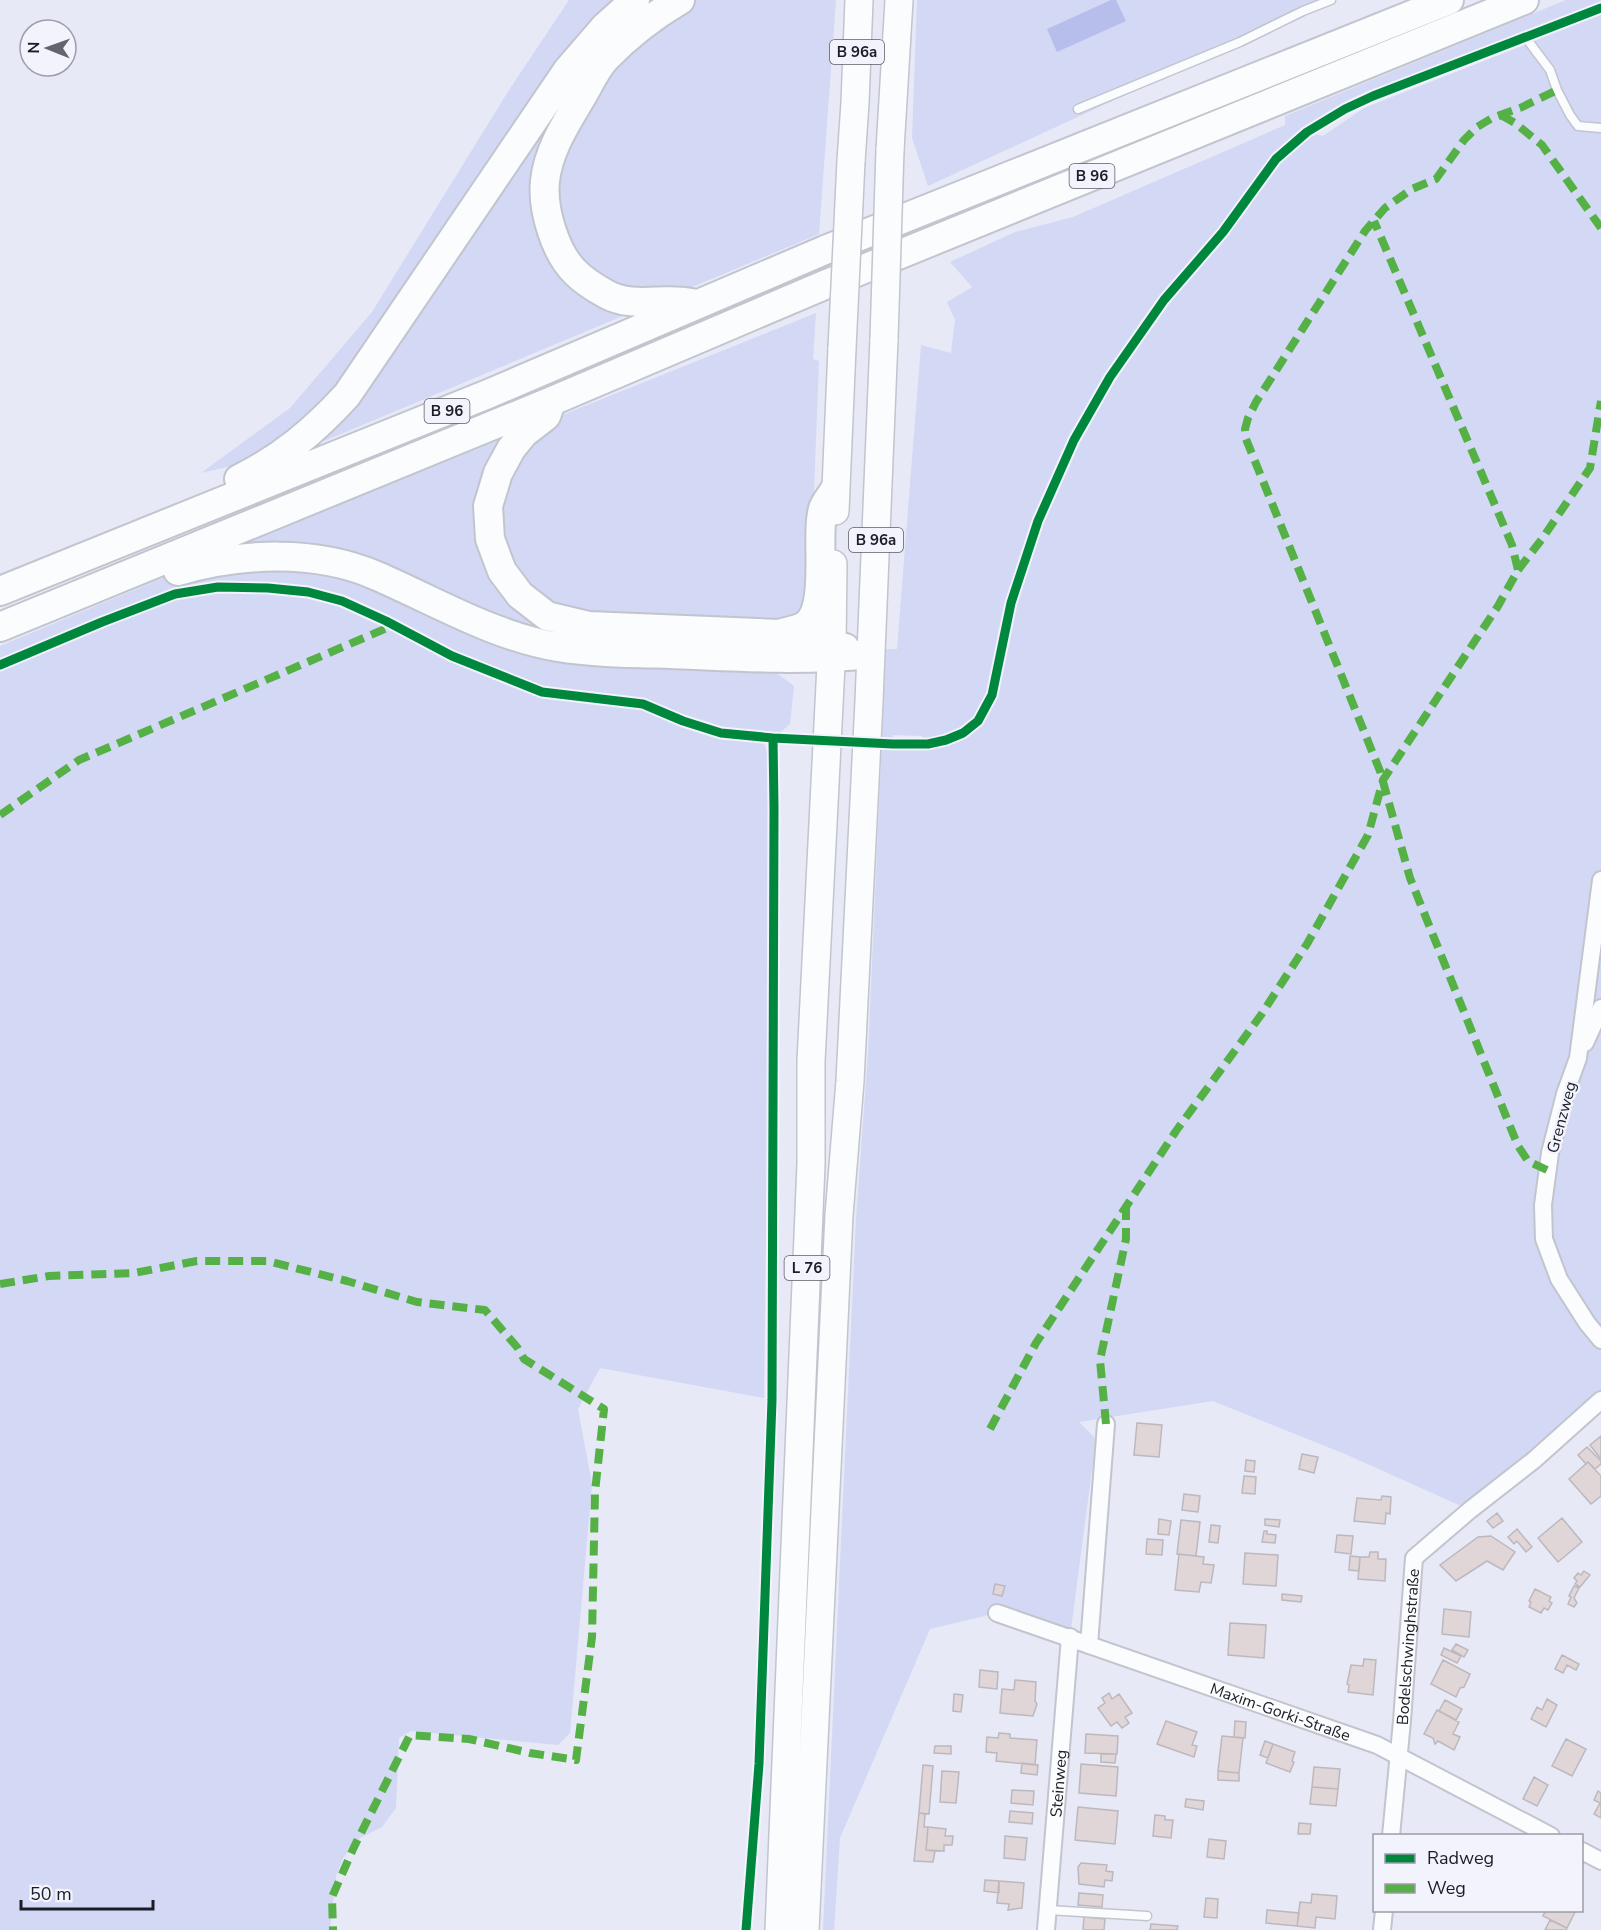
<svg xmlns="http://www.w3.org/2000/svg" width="1601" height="1930" viewBox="0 0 1601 1930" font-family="'Nunito Sans',sans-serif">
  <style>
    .green { fill: #d3d8f5; fill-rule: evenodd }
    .water { fill: #b7beeb }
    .building { fill: #e0d5d7; stroke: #bcb8bd; stroke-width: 1.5 }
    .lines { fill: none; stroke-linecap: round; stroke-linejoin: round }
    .service-casing { stroke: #c2c4ce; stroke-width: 11 }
    .minor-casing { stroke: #c2c4ce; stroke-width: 20 }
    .primary-casing { stroke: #c2c4ce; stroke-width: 30 }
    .trunk-casing { stroke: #c2c4ce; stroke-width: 32 }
    .service { stroke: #fbfcfe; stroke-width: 8 }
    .minor { stroke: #fbfcfe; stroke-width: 16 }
    .primary { stroke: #fbfcfe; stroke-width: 27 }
    .trunk { stroke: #fbfcfe; stroke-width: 28 }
    .primary-bridge-casing { stroke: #c2c4ce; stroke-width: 30; stroke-linecap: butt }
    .primary-bridge { stroke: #fbfcfe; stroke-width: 27 }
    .quiet { stroke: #55b145; stroke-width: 8; stroke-dasharray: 15 8; stroke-linecap: butt }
    .cycleway-casing { stroke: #f2f3fd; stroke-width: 13 }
    .cycleway { stroke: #00873e; stroke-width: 9 }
    .labels { text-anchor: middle; stroke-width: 5; stroke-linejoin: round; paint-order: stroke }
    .shield { fill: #f2f3fd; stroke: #5c5c65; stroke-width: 1.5 }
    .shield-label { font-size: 15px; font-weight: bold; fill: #1b1c24 }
    .street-label { font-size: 16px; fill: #1b1c24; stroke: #f2f3fd }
  </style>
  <rect width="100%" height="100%" fill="#e7e9f7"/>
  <path class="green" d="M569,0H836L819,234L305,449L201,473L290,408L372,312L509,90Z
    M917,0H1331L928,186L912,138Z
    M1566,0H1601V4L1355,100L1303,130L1323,136L1364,108L1527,44L1556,87L1526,38L1601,12V1400L1470,1510L1345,1454L1213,1401L1079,1422L1096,1439L1070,1637L997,1613L930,1629L840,1838L834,1930H823L856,1219L868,1054L886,649H897L921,345L951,353L955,320L947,302L972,287L950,262L1015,232L1073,217L1285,125V116ZM893,735L922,736L923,749L893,750Z
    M816,313L813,359L819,361L810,595L774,671L794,686L790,724L773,738L758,736C775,754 770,785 771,809L764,1398L600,1368L578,1409L592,1484L570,1733L558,1745L411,1731L399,1738L396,1808L382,1827L360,1838L343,1858L336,1876L330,1930H0V646L306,518Z"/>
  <path class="water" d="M1111,0H1116L1126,21L1057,52L1047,29Z"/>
  <path class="building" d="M1137,1423L1162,1425L1159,1457L1134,1455Z
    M1601,1436V1459L1590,1445Z
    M1587,1447L1601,1461V1464L1595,1469L1588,1462L1586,1464L1578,1455Z
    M1302,1454L1318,1457L1314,1473L1299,1469Z
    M1246,1460L1255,1461L1254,1472L1245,1471Z
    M1588,1462L1601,1476V1496L1591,1504L1569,1479Z
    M1244,1476L1256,1477L1255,1494L1242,1493Z
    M1184,1494L1200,1496L1198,1512L1182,1510Z
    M1382,1496L1391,1497L1390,1514L1386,1513L1385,1524L1354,1521L1357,1498L1381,1500Z
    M1497,1513L1503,1521L1493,1528L1487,1521Z
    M1562,1518L1582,1542L1558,1562L1538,1538Z
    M1159,1519L1171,1521L1169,1535L1158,1534Z
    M1265,1519L1280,1520L1279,1527L1265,1525Z
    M1181,1520L1200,1522L1196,1556L1177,1554Z
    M1211,1525L1220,1526L1218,1543L1209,1542Z
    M1517,1529L1532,1547L1526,1552L1517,1541L1514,1544L1508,1537Z
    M1264,1531H1267V1534L1276,1535L1275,1543L1262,1542Z
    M1337,1535L1353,1536L1351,1554L1335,1552Z
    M1491,1536L1515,1552L1503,1570L1487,1561L1456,1581L1440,1565L1478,1537Z
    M1147,1539L1163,1540L1162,1555L1146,1554Z
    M1370,1552H1378V1559H1386L1385,1581L1358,1579L1360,1557H1369Z
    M1245,1553L1278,1555L1276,1586L1243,1584Z
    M1179,1554L1204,1557L1203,1564L1214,1565L1211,1583L1201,1582L1199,1592L1175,1590Z
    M1350,1556L1360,1557L1359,1571L1349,1570Z
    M1584,1571L1590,1575L1580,1587L1575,1584L1577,1581L1574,1578L1578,1573L1581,1575Z
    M995,1584L1005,1586L1002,1596L993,1594Z
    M1574,1586L1579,1588L1574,1598L1577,1603L1574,1607L1568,1604L1571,1597L1569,1596Z
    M1535,1589L1551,1597L1549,1601L1552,1603L1548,1610L1544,1608L1541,1613L1529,1607L1531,1602L1529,1601Z
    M1282,1594L1302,1596L1301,1602L1282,1600Z
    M1444,1609L1471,1612L1469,1637L1442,1634Z
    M1230,1623L1266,1625L1264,1658L1228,1655Z
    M1456,1644L1468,1650L1464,1657L1452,1650Z
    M1444,1648L1461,1656L1457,1663L1441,1655Z
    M1562,1655L1579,1664L1576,1670L1567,1665L1563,1673L1555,1669Z
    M1364,1659L1376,1660L1373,1695L1348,1692L1349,1685L1347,1684L1351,1665L1363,1666Z
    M1443,1660L1470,1674L1464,1687L1460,1688L1456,1697L1431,1684Z
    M980,1670L998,1672L997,1689L979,1687Z
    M1015,1680L1036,1682L1035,1701L1037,1704L1033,1716L1000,1713L1002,1689L1014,1690Z
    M1109,1693L1112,1699L1119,1694L1132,1713L1125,1717L1129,1723L1122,1728L1117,1722L1111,1726L1098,1708L1105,1703L1102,1698Z
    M954,1694L963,1695L961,1712L953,1711Z
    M1547,1699L1557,1705L1546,1727L1531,1719L1537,1707L1542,1710Z
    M1445,1700L1462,1709L1456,1720L1439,1711Z
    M1437,1710L1459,1722L1453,1734L1460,1737L1454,1750L1438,1741L1435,1744L1433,1738L1424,1734Z
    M1166,1721L1197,1732L1192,1745L1197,1746L1194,1757L1157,1744Z
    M1235,1721L1246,1722L1245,1738L1234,1737Z
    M999,1733L1010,1734V1738L1037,1740L1035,1765L996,1761L997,1753L986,1752L987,1737L998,1738Z
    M1086,1734L1118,1736L1117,1754L1085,1753Z
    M1222,1736L1243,1738L1239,1773L1218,1771Z
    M1566,1739L1586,1749L1572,1776L1552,1766Z
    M1265,1741L1273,1744L1268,1758L1260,1755Z
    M1273,1744L1295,1752L1292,1761L1294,1762L1290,1772L1266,1763Z
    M935,1746H951V1754L934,1753Z
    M1101,1754H1116L1115,1763L1101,1762Z
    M1022,1763L1038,1765L1037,1775L1021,1773Z
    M1081,1764L1118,1767L1116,1796L1079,1793Z
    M923,1765L933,1766L929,1814L919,1813Z
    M1314,1767L1340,1769L1338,1789L1312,1787Z
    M942,1771L959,1772L956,1803L940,1802Z
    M1218,1771L1239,1773V1781L1218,1780Z
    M1534,1777L1548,1785L1537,1806L1523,1799Z
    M1312,1787L1338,1789L1336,1806L1310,1804Z
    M1012,1790L1034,1791L1033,1805L1011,1803Z
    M1598,1791L1601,1793V1818L1594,1814L1600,1803L1594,1800Z
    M1186,1799L1204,1801L1203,1810L1185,1807Z
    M1078,1807L1118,1811L1115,1844L1075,1840Z
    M1010,1811L1033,1813L1032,1824L1009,1822Z
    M919,1813L925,1814L924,1827H928L926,1850L935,1851L933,1862L914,1861Z
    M1155,1815L1165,1816V1820H1173L1171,1838L1153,1836Z
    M1299,1823L1311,1824L1310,1834H1298Z
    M928,1827L946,1829L945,1836H953L952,1845H944V1851L926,1850Z
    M1005,1836L1027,1838L1025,1860L1004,1858Z
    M1209,1839L1226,1841L1224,1859L1207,1857Z
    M1081,1863L1107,1865L1106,1871L1113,1872L1112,1881L1105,1880L1104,1887L1079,1884L1078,1867Z
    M985,1880L999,1881V1893L984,1891Z
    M999,1881L1024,1883L1022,1908L1008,1910L1009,1904L997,1903Z
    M1079,1893L1103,1895L1102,1907L1078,1905Z
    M1312,1894L1337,1896L1335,1919L1316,1917L1315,1928L1297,1926L1300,1902L1311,1903Z
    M1206,1898L1218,1899L1217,1918L1204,1917Z
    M1267,1910L1299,1913L1297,1926L1266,1923Z
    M1546,1910H1576L1567,1928L1543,1916Z
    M1084,1917L1105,1919L1104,1930H1083Z
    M1550,1920L1567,1928L1566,1930H1545Z
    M1151,1924L1178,1926L1177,1930H1150Z"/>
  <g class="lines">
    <g class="service-casing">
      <path id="service" d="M1526,38L1550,70L1557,90L1570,115L1578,126L1601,128
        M1078,109L1240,42L1303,11L1331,0
        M1048,1910L1147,1916"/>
    </g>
    <g class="minor-casing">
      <g id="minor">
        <path d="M1601,880L1578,1058L1565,1094L1550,1153L1543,1205L1544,1239L1559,1279L1587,1323L1601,1340"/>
        <path d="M1585,1043L1601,1008"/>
        <path id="s1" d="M997,1613L1377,1745L1551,1836"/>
        <path d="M1089,1645L1106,1424"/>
        <path id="s2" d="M1391,1836L1402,1721L1414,1558L1470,1510L1534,1460L1601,1400"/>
        <path d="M1582,1851L1601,1861"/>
        <path id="s3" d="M1046,1930L1070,1637"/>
        <path d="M1382,1930L1384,1910"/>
      </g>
    </g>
    <g class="primary-casing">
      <path id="primary" d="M890,150L899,0
        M851,161L855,103L859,0
        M835,511L842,348
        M779,1930L811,1164V1061L832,645L833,564
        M805,1930L839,1215L850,1081L869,701L884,339"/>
    </g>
    <g class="trunk-casing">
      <path id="trunk" d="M680,0C653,16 627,36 605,59C595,70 589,85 581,98C566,123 548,151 545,181C542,209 555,253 576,273C584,281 597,289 606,294C633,309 663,297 691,303
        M549,408L546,416L524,433L511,449L498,473L488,506L490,539L502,571L520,595L547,616L589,626L779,634L845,648
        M239,479C282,458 315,430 347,395L567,71L605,27L635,0
        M178,571C240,553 316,549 377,576C437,602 493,636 558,647C595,653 634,653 671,654C738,657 803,661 870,654
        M0,591L488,394L825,250L1449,0
        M0,627L552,401L822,286L1524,0
        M779,634C788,631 799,630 806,625C830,607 815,536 823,509C825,502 832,495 835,489"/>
    </g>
    <use href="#service" class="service"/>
    <use href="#minor" class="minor"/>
    <use href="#primary" class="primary"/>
    <use href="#trunk" class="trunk"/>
    <g class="primary-bridge-casing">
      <path id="primary-bridge" d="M884,339L890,150
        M842,348L851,161"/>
    </g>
    <use href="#primary-bridge" class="primary-bridge"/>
    <path class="quiet" d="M1501,115L1515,123L1542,145L1601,228
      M1518,570L1542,539L1590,468L1601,401
      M0,815L79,760L394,625
      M1547,1170L1528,1161L1518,1146L1410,878L1380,771L1246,439L1245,429L1248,418L1256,402L1365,231L1385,208L1412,189L1436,179L1464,140L1477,127L1492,118L1520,108L1557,90
      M0,1284L49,1276L134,1273L197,1261H267L347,1281L417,1302L485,1310L517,1347L524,1359L604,1409L595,1492L592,1637L576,1760L530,1753L469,1739L410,1735L354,1847L332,1897L333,1930
      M1106,1424L1100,1360L1126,1239V1206
      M990,1429L1036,1343L1176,1131L1261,1015L1307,944L1368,835L1383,780L1498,606L1518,570L1512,545L1374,221"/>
    <g class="cycleway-casing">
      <path id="cycleway" d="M0,665L102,622L175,594L218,587L268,588L308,592L342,601L386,621L452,656L542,692L643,704L683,721L721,733L773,738L893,744H928L946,740L963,733L978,721L992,695L1011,603L1038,521L1074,440L1110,377L1164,300L1223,232L1276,159L1307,132L1345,109L1373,96L1601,8
        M746,1930L759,1764L772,1400L774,808L773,738"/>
    </g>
    <use href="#cycleway" class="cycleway"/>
  </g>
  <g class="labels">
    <g class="shield">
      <rect x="830" y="40" width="54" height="24" rx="4.5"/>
      <rect x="1069.5" y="164" width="45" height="24" rx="4.5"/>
      <rect x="424.5" y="399" width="45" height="24" rx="4.5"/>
      <rect x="849" y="528" width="54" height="24" rx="4.5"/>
      <rect x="784.5" y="1256" width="45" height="24" rx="4.5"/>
    </g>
    <g class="shield-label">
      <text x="857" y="57">B 96a</text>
      <text x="1092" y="181">B 96</text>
      <text x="447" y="416">B 96</text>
      <text x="876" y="545">B 96a</text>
      <text x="807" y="1273">L 76</text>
    </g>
    <g class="street-label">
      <text transform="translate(1561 1117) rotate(-75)" y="6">Grenzweg</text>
      <text dy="6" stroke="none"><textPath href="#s2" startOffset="190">Bodelschwinghstraße</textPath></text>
      <text dy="6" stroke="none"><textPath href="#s1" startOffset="300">Maxim-Gorki-Straße</textPath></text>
      <text dy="6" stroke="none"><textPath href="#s3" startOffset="147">Steinweg</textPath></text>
    </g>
  </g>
  <rect x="1373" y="1834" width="210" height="78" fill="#f2f3fd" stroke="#9c9da6" stroke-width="1.5"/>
  <rect x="1385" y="1854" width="30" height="9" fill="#00873e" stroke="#9c9da6" stroke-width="1.5"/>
  <text x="1427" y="1864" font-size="18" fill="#1b1c24">Radweg</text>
  <rect x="1385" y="1884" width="30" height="9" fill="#55b145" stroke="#9c9da6" stroke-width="1.5"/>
  <text x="1427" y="1894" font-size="18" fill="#1b1c24">Weg</text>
  <g transform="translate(48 48) rotate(271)"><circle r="28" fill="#f2f3fd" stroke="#9c9da6" stroke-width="1.5"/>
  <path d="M0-4.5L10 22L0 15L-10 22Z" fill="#62646e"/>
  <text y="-9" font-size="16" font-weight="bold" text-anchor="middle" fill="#1b1c24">N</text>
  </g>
  <path d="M21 1900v9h132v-9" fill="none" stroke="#1b1c24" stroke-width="3"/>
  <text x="30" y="1900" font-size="18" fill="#1b1c24" stroke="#f2f3fd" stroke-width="4.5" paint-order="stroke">50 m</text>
</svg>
